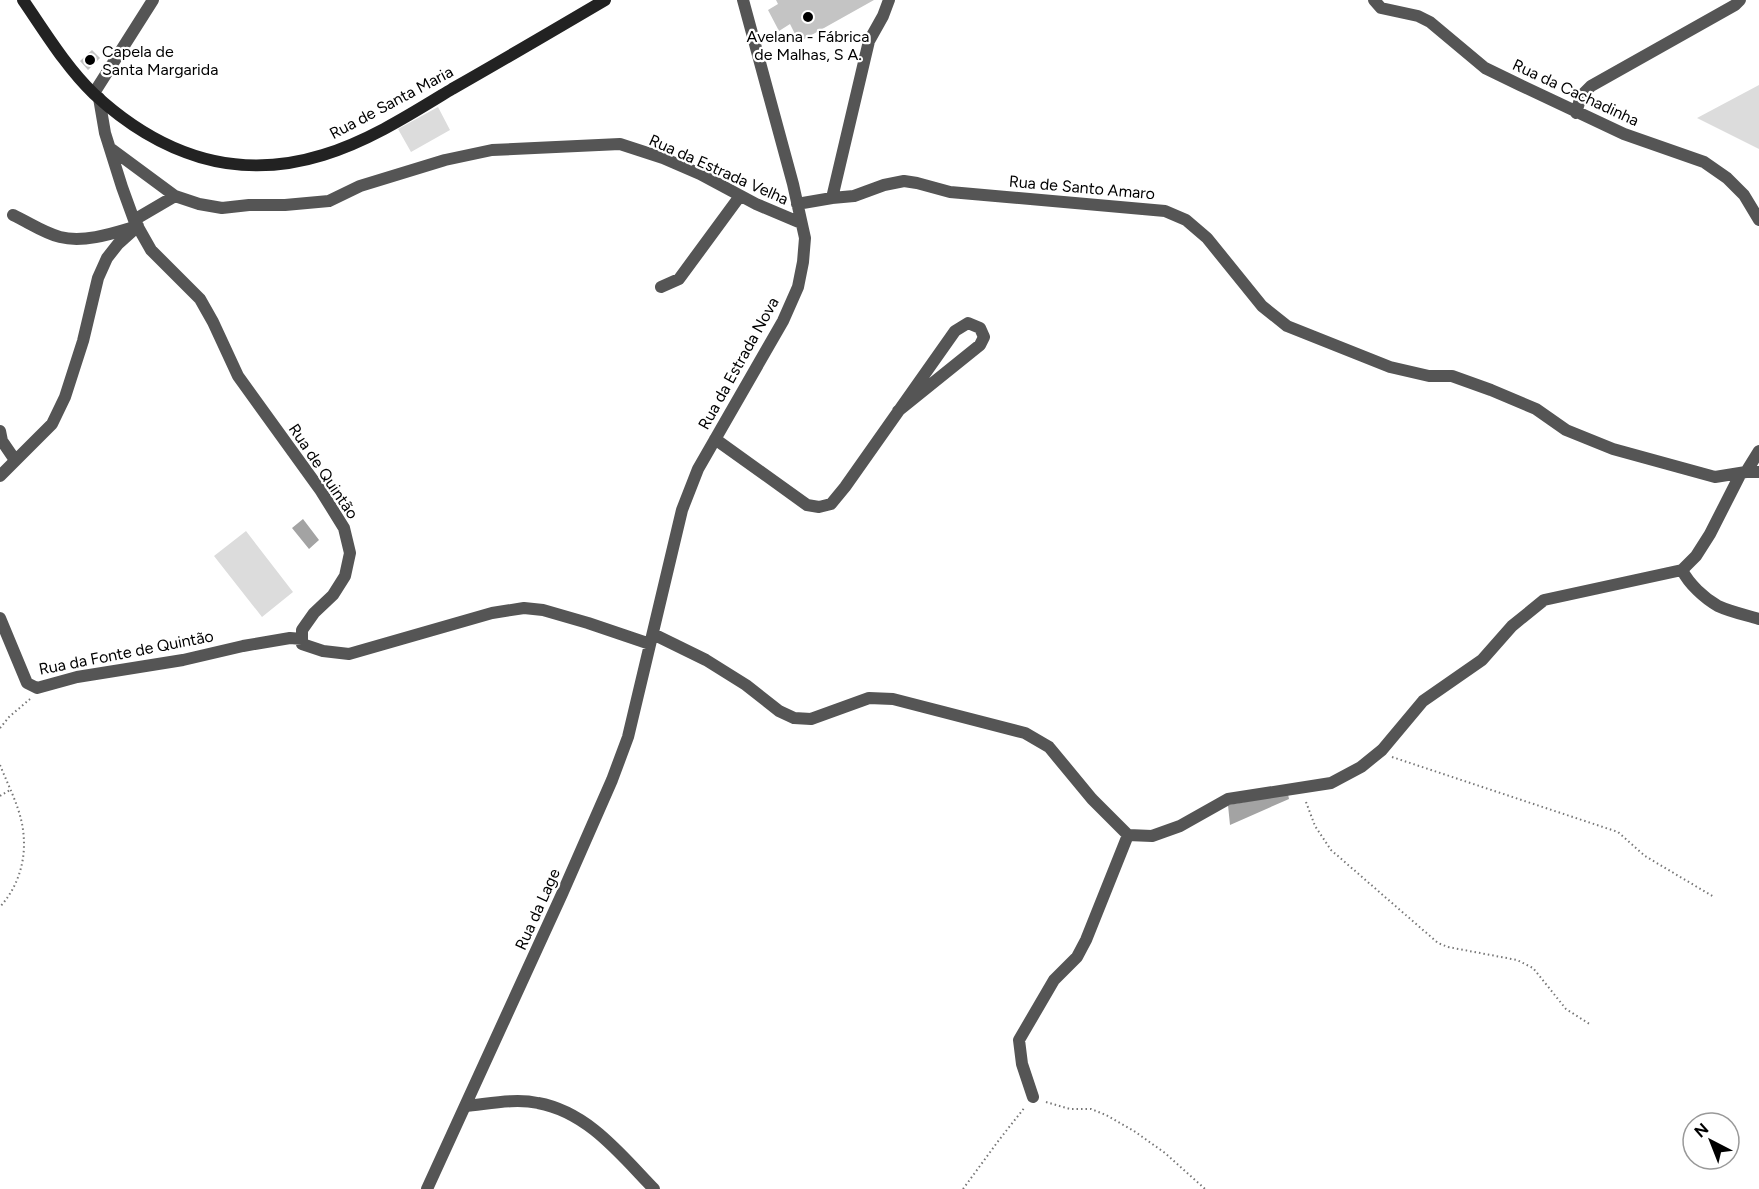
<svg xmlns="http://www.w3.org/2000/svg" width="1759" height="1189" viewBox="0 0 1759 1189" font-family="Figtree,sans-serif">
  <style>
    .green { fill: #dcdcdc }
    .water { fill: #a3a3a3 }
    .building { fill: #c4c4c4 }
    .lines { fill: none; stroke-linecap: round; stroke-linejoin: round }
    .path { stroke: #777; stroke-width: 2; stroke-dasharray: 1.5 3; stroke-linecap: butt }
    .minor { stroke: #555; stroke-width: 12 }
    .secondary { stroke: #222; stroke-width: 12 }
    .poi-dot { fill: #000; stroke: #fff; stroke-width: 2 }
    .labels { text-anchor: middle; stroke-width: 4.5; stroke-linejoin: round; paint-order: stroke }
    .poi-label { font-size: 16px; fill: #000; stroke: #fff }
    .street-label { font-size: 16px; fill: #000; stroke: #fff }
  </style>
  <rect width="100%" height="100%" fill="#fff"/>
  <path class="green" d="M1759,85V149L1697,118Z
    M438,107L450,130L411,152L398,129Z
    M246,531L293,592L262,617L214,556Z"/>
  <path class="water" d="M303,519L319,540L309,549L292,528Z
    M1288,794L1289,799L1230,825L1228,805Z"/>
  <path class="building" d="M776,0H874L799,42L790,24L779,31L768,10L778,4Z
    M92,50L100,58L88,70L80,61Z"/>
  <g class="lines">
    <path class="path" d="M0,728L9,717L30,699
      M1392,757L1618,832L1645,856L1714,897
      M0,765C6,780 13,794 18,809C30,844 24,880 0,907
      M0,796L10,790
      M1306,802L1315,826L1331,850L1438,943L1448,947L1517,960L1533,968L1566,1009L1591,1025
      M1046,1102L1070,1109H1091L1106,1115L1134,1131L1165,1153L1205,1189
      M963,1189L999,1140L1025,1107"/>
    <path class="minor" d="M1374,0L1381,8L1418,16L1430,22L1485,68L1520,85L1624,134L1704,162L1727,178L1744,195L1759,220
      M94,93L153,0
      M99,98L105,133L122,187L134,220L151,250L200,299L213,322L238,376L321,491L344,528L350,553L345,576L333,595L314,613L302,630V644L323,651L349,654L492,613L524,608L543,610L588,623L650,644
      M1576,113L1581,96L1591,86L1735,5L1740,0
      M110,148L175,196L199,204L222,208L249,205H285L329,201L360,186L445,160L492,150L620,144L663,158L700,174L756,204L801,223
      M832,198L869,41L883,16L889,0
      M797,204L832,198L854,196L884,185L904,181L917,183L950,192L1165,211L1186,220L1207,238L1262,306L1287,326L1390,367L1429,376H1452L1491,390L1536,409L1566,430L1613,449L1715,477L1746,472H1759
      M13,215C28,222 44,233 60,237C83,243 111,234 134,227
      M134,220L175,196
      M661,287L679,279L740,196
      M0,431L2,441L15,460
      M715,439L807,505L819,507L831,504L845,487L955,331L968,323L980,328L984,337L980,345L898,411
      M1746,472L1759,451
      M0,476L52,424L65,397L83,341L98,278L107,258L118,244L138,226
      M1682,570C1689,584 1704,598 1718,606C1731,612 1746,615 1759,619
      M0,618L27,683L37,688L77,677L183,660L243,646L290,638L302,639
      M653,634L706,660L746,685L779,711L794,718L811,719L869,698L893,699L1025,733L1049,747L1092,799L1128,835L1152,836L1180,826L1228,799L1331,783L1361,767L1382,750L1423,701L1482,660L1512,626L1544,600L1682,570L1696,556L1710,534L1741,473
      M1033,1097L1022,1064L1019,1040L1054,980L1077,957L1086,940L1128,835
      M465,1106C488,1104 515,1098 538,1103C588,1112 621,1155 654,1189
      M427,1189L562,894L612,780L628,737L682,510L698,469L783,321L798,287L803,262L805,238L793,184L743,0"/>
    <path class="secondary" d="M23,0C45,32 66,67 94,94C159,154 236,182 323,155C369,141 411,114 452,89C503,60 554,30 605,0"/>
  </g>
  <g class="poi-dot">
    <circle cx="808" cy="17" r="6"/>
    <circle cx="90" cy="60" r="6"/>
  </g>
  <g class="labels">
    <g class="poi-label">
      <text x="808" y="42">Avelana - Fábrica<tspan x="808" dy="18">de Malhas, S A.</tspan></text>
      <text x="102" y="57" text-anchor="start">Capela de<tspan x="102" dy="18">Santa Margarida</tspan></text>
    </g>
    <g class="street-label">
      <text transform="translate(1576 92) rotate(25)" y="6">Rua da Cachadinha</text>
      <text transform="translate(391 102) rotate(-28)" y="6">Rua de Santa Maria</text>
      <text transform="translate(719 169) rotate(24)" y="6">Rua da Estrada Velha</text>
      <text transform="translate(1082 187) rotate(5)" y="6">Rua de Santo Amaro</text>
      <text transform="translate(738 363) rotate(-61)" y="6">Rua da Estrada Nova</text>
      <text transform="translate(324 471) rotate(56)" y="6">Rua de Quintão</text>
      <text transform="translate(126 652) rotate(-11)" y="6">Rua da Fonte de Quintão</text>
      <text transform="translate(537 909) rotate(-66)" y="6">Rua da Lage</text>
    </g>
  </g>
  <g transform="translate(1711 1141) rotate(318)"><circle r="28" fill="#ffffff" stroke="#999999" stroke-width="1.5"/>
  <path d="M0-4.5L10 22L0 15L-10 22Z" fill="#000000"/>
  <text y="-9" font-size="16" font-weight="bold" text-anchor="middle" fill="#000000">N</text>
  </g>
</svg>
